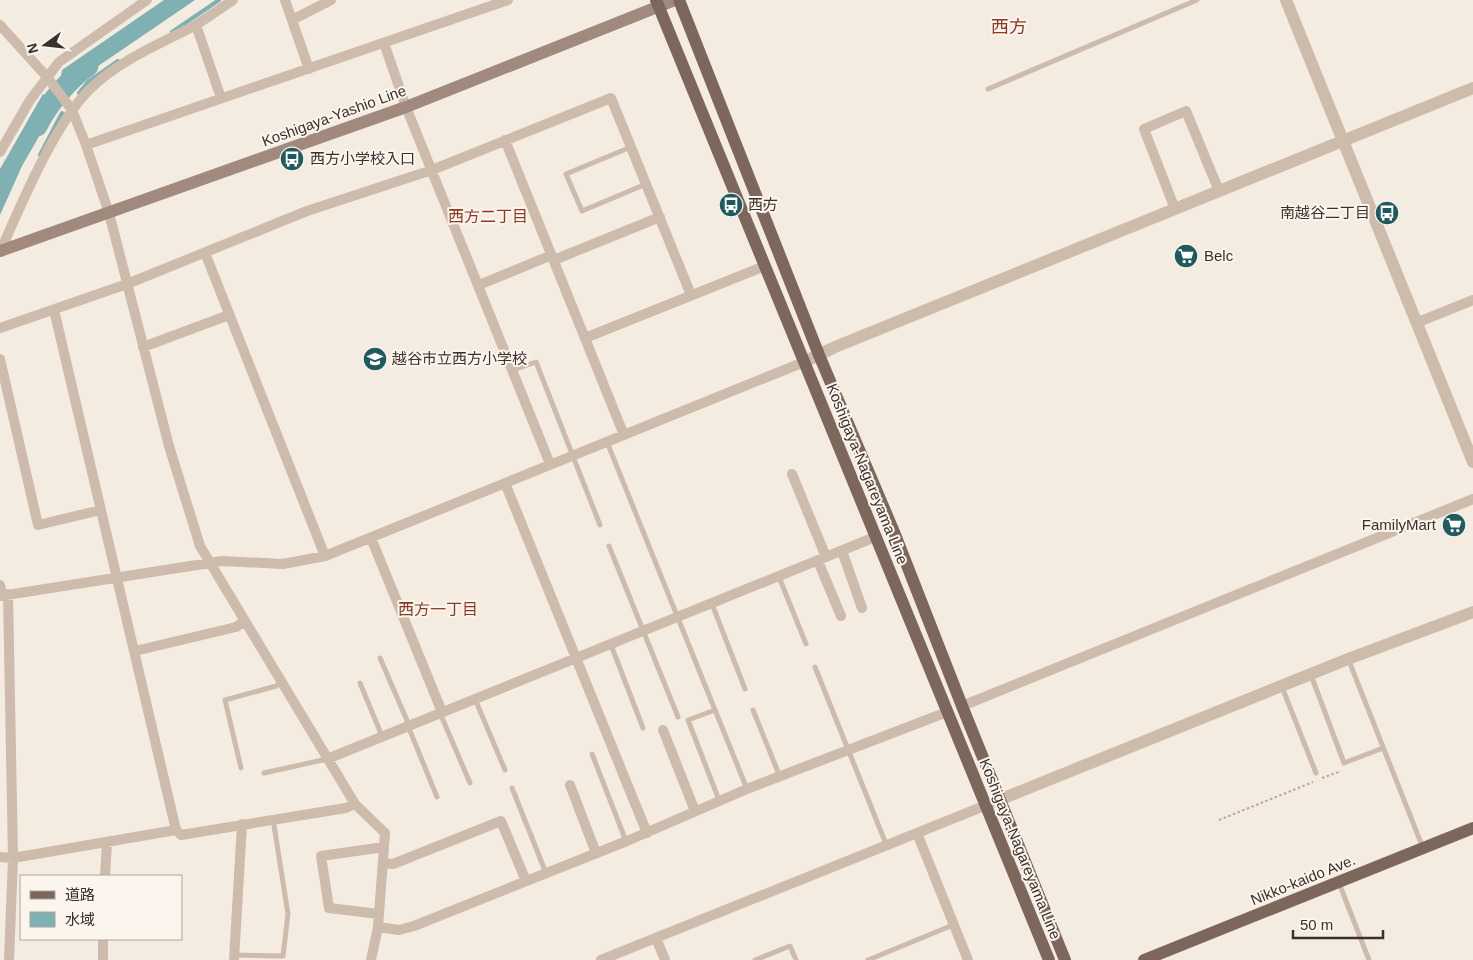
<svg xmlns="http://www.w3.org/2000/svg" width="1473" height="960" viewBox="0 0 1473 960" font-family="Helvetica,'Noto Sans JP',sans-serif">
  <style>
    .water { fill: #7fb0b2 }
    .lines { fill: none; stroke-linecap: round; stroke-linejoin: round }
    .stream { stroke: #7fb0b2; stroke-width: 4 }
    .river { stroke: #7fb0b2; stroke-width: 21 }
    .path { stroke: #b9a596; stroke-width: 2; stroke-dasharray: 2.5 2.5; stroke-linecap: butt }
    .service { stroke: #cdbbac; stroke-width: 5 }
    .minor { stroke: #cdbbac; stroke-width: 10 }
    .tertiary { stroke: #cdbbac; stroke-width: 12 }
    .secondary { stroke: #a18a7d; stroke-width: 12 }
    .primary { stroke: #7d675c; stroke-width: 12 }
    .labels { text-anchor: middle; stroke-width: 4; stroke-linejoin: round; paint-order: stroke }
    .street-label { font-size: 15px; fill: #3b302b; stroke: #fbf5ee }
    .poi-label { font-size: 15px; fill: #3b302b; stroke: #fbf5ee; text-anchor: start }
    .neighbourhood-label { font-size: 16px; fill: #8c3b22; stroke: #fbf5ee }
    .quarter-label { font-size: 18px; fill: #8c3b22; stroke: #fbf5ee }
  </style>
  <rect width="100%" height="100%" fill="#f4ebe1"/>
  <path class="water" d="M164,0H195L85,75L72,91L61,76L62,70Z
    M43,94L56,107L22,166L0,215V169Z"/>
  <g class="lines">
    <path class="stream" d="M172,32L219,0
      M79,93L88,82L118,61
      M40,155L62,113"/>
    <path class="river" d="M37,126C48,104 68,80 88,66"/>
    <path class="path" d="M1322,778L1341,771
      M1219,820L1313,782"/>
    <path class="service" d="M988,89L1197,0
      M631,147L566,174L582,211L646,184
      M513,370L536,362L600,525
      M607,442L715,710
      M609,546L678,717
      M779,577L806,644
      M712,604L745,689
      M611,645L643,728
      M380,658L409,725
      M1349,661L1423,848
      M815,667L886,844
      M1311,675L1344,763L1383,748
      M360,683L382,736
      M1282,687L1316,773
      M475,699L505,770
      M753,710L780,777
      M440,713L470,783
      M408,726L437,797
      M592,754L626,841
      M241,768L225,700L276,686L282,682
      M264,773L327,759
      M512,788L546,873
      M719,800L688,720L715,710L747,789
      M1339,883L1369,960
      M235,955L283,956L288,914L273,819
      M755,960L790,946L796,960
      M868,960L953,925"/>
    <path class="minor" d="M285,0L309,69
      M292,20L331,0
      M0,25L47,77L72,110L86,145L109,213L169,446L200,546L355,804L385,833L378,927L371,960
      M384,43L406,107L550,464
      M221,98L196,25L233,0
      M505,140L624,435
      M86,145L508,0
      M0,152L30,100L59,62L147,0
      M1175,209L1144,129L1186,111L1219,191
      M0,252C21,205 54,125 89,90C119,60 160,44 196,25
      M205,253L325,556
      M554,260L660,217
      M479,285L552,255
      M54,310L176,830L181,835L346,808L355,804
      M1416,323L1473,300
      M0,328L127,284L307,211L432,170L611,98L691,295
      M585,338L765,266
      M143,347L229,315
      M0,359L38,525L101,510
      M792,474L826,557
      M505,483L647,833
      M371,538L442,712
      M842,551L862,608
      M818,561L841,616
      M0,585L2,596
      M8,594L13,858L9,960
      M0,596L222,561L283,564L325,556L804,362
      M135,651L236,627L245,621
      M962,706L1473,499
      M663,730L695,811
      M327,759L875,537
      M570,785L596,853
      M917,833L968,960
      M0,857L13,858L176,830
      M383,863L393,864L501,821L526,881
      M105,876L107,843
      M379,914L329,908L321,856L384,847
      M378,927L399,930L414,926L627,841L747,789L947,712
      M656,938L665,960
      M103,960V939
      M234,960L242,824
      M601,960L999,800"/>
    <path class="tertiary" d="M1286,0L1473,462
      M804,362L835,347L1473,88
      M999,800L1348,659L1473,612"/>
    <path class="secondary" d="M0,251L406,107L675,0"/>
    <path class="primary" d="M656,0L1049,960
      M679,0L819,355L894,532L962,706L1065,960
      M1144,960L1473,828"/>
  </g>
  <defs>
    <g id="bus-disc" transform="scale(1.25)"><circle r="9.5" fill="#1f5a5e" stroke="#fbf5ee"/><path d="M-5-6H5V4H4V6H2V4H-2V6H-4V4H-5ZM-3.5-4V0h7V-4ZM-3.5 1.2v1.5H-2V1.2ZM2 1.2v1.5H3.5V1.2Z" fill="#fff"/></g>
    <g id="supermarket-disc" transform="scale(1.25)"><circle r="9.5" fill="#1f5a5e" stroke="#fbf5ee"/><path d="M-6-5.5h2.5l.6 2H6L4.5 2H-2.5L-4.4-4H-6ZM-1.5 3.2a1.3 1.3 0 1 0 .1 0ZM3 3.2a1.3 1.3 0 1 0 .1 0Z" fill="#fff"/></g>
    <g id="school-disc" transform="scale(1.25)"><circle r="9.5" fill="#1f5a5e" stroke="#fbf5ee"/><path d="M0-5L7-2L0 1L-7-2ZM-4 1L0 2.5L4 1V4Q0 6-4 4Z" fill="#fff"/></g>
  </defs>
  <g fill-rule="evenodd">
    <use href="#bus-disc" x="292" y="159"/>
    <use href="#bus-disc" x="731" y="205"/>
    <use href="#bus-disc" x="1387" y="213"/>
    <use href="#supermarket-disc" x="1186" y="256"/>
    <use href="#school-disc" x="375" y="359"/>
    <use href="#supermarket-disc" x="1454" y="525"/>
  </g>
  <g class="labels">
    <g class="street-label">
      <text transform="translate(334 116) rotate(-20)" y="5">Koshigaya-Yashio Line</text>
      <text transform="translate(867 474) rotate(68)" y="5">Koshigaya-Nagareyama Line</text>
      <text transform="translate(1020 849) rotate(68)" y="5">Koshigaya-Nagareyama Line</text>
      <text transform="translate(1303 880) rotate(-22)" y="5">Nikko-kaido Ave.</text>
    </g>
    <g class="poi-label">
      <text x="310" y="164">西方小学校入口</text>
      <text x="748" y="210">西方</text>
      <text x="1370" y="218" text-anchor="end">南越谷二丁目</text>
      <text x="1204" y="261">Belc</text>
      <text x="392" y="364">越谷市立西方小学校</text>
      <text x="1436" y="530" text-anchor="end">FamilyMart</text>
    </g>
    <g class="neighbourhood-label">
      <text x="488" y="222">西方二丁目</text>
      <text x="438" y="615">西方一丁目</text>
    </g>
    <g class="quarter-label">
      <text x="1009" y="33">西方</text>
    </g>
  </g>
  <rect x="20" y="875" width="162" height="65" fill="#fbf5ee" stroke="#aea6a0"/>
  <rect x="30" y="891" width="25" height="8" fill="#7d675c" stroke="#aea6a0"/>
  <text x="65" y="900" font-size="15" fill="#3b302b">道路</text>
  <rect x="30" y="912" width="25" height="15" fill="#7fb0b2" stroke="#aea6a0"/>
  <text x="65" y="925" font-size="15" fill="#3b302b">水域</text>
  <g transform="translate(45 45) rotate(255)" stroke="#fbf5ee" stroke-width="4" paint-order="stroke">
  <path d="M0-4L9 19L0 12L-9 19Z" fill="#3b302b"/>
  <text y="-8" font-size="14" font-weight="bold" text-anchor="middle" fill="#3b302b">N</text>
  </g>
  <path d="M1293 930v8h90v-8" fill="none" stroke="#3b302b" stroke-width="2.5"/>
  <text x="1300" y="930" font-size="15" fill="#3b302b" stroke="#fbf5ee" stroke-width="4" paint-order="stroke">50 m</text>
</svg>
